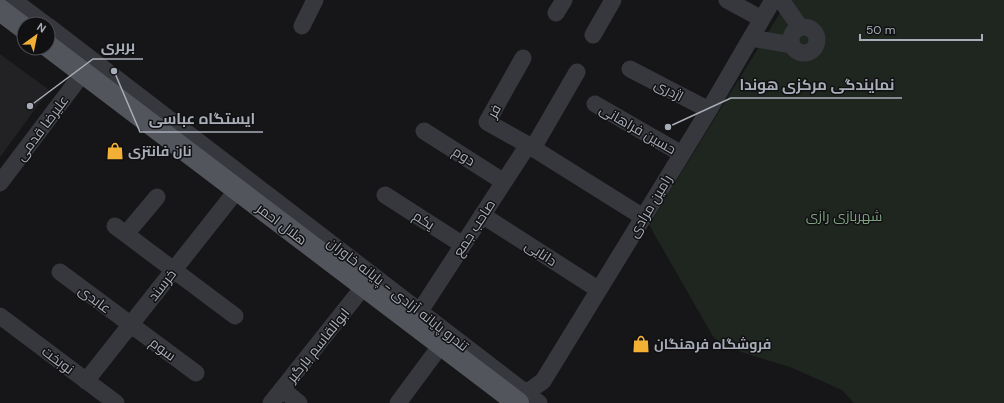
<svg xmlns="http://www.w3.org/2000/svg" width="1004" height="403" viewBox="0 0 1004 403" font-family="'DM Sans',Cairo,sans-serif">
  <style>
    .built { fill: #222225 }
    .green { fill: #1e261f }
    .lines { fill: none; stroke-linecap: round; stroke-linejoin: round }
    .minor { stroke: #37383d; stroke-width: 17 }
    .major { stroke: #53555c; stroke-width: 22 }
    .labels { text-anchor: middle; stroke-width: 3; stroke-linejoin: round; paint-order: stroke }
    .street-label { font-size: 14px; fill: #a8adb8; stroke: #111113 }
    .poi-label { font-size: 14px; font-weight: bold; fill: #a8adb8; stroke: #111113; text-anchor: start }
    .park-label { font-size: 14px; fill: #7fa381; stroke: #111113 }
    .leader { fill: none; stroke: #a8adb8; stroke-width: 1.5 }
    .callout-dot { fill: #a8adb8; stroke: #111113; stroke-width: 1.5 }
    .callout-label { font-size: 15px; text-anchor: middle; font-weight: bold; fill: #a8adb8; stroke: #111113; stroke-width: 3; stroke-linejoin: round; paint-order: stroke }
  </style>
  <rect width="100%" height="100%" fill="#161618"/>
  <path class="built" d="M0,54L49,90L0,157Z"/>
  <path class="green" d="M788,0H1004V403H854L842,390L790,367L738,351L714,338L649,225Z"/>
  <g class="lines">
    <path class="minor" d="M13,0L45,24
      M727,0L762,19
      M781,0L800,27
      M556,13L564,0
      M48,26L539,403
      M302,26L315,0
      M791 40a13 13 0 1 1 26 0a13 13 0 1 1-26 0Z
      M593,35L613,0
      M751,38L792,45
      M523,58L487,122L528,145L643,217
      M630,69L709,110
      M595,104L682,154
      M424,131L504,182
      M533,148L577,72
      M0,183L83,73
      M385,195L463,245
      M482,215L599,290
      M115,226L235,316
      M126,234L157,197
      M60,272L196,373
      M420,311L528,145
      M0,316L116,403
      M86,381L237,190
      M282,389L299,403
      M518,399L543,381L709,110L773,0
      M271,403L364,286
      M398,403L441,345"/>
    <path class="major" d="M0,10L24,28
      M48,46L518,403"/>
  </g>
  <defs>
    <g id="shop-bare" transform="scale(1.38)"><path d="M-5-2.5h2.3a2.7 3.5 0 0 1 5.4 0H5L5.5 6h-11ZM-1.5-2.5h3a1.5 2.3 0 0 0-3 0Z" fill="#f2b134" stroke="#111113" stroke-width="2.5" paint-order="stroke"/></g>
  </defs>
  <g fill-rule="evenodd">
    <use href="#shop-bare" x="115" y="151"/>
    <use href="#shop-bare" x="641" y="344"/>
  </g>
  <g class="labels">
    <g class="street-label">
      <text transform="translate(669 90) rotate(28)" y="5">اژدری</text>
      <text transform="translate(494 111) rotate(-61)" y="5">فر</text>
      <text transform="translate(42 128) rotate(-53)" y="5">علیرضا قدمی</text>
      <text transform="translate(638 129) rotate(30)" y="5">حسین فراهانی</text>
      <text transform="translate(464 156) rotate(32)" y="5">دوم</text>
      <text transform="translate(650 206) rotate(-59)" y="5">رامین مرادی</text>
      <text transform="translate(424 220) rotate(32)" y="5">یکم</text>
      <text transform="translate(282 224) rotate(37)" y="5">هلال احمر</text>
      <text transform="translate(474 228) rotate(-57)" y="5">صاحب جمع</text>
      <text transform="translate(541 253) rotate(33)" y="5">دانایی</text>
      <text transform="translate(162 285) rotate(-52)" y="5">خرسند</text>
      <text transform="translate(398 294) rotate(38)" y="5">تندرو پایانه آزادی - پایانه خاوران</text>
      <text transform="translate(95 299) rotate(37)" y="5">عابدی</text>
      <text transform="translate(318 345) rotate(-51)" y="5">ابوالقاسم بارگیر</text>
      <text transform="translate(163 349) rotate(37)" y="5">سوم</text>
      <text transform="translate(58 360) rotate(37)" y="5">نوبخت</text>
    </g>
    <g class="poi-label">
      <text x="128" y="156">نان فانتزی</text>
      <text x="654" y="349">فروشگاه فرهنگان</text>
    </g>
    <g class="park-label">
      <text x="844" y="221">شهربازی رازی</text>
    </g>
  </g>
  <path class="leader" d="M30 106L93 59H143M668 127L731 98H902M114 71L140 132H263"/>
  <g class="callout-dot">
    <circle cx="30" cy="106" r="4"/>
    <circle cx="668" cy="127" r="4"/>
    <circle cx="114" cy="71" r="4"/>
  </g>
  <g class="callout-label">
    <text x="118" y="51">بربری</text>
    <text x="817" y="90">نمایندگی مرکزی هوندا</text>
    <text x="202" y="124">ایستگاه عباسی</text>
  </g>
  <g transform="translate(36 36) rotate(33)"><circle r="19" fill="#111113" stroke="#4d4f55"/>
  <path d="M0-3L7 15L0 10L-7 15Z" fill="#f2b134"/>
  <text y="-6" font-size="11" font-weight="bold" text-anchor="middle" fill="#a8adb8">N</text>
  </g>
  <path d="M860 34v6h122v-6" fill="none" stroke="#a8adb8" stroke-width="2"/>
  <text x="866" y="34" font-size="12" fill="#a8adb8" stroke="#111113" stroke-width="3" paint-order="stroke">50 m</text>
</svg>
